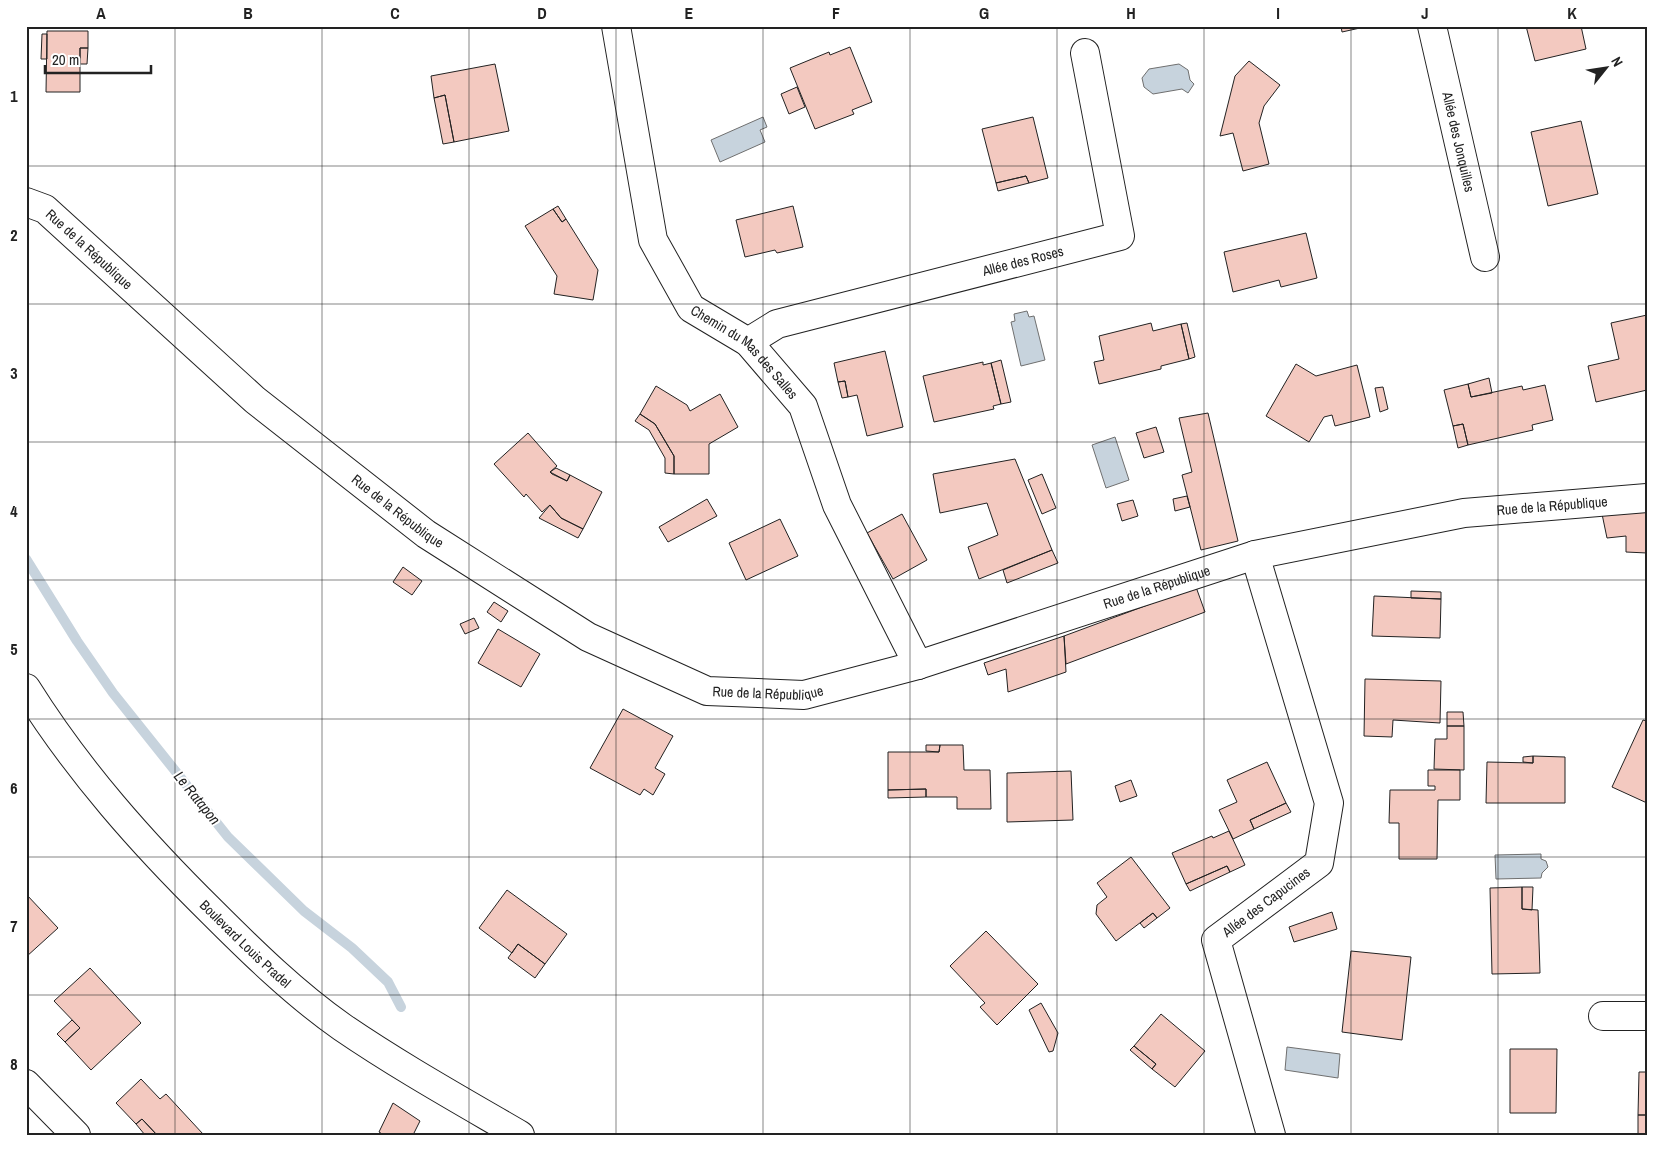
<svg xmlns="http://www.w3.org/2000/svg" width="1673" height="1161" viewBox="0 0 1673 1161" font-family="'Archivo Narrow',sans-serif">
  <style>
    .water { fill: #c7d3dd; stroke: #6f6f6f }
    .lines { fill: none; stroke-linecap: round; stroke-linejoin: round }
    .stream { stroke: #c7d3dd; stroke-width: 10 }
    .building { fill: #f3c9c0; stroke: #222 }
    .minor-casing { stroke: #222; stroke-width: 30 }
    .minor { stroke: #fff; stroke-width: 28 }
    .grid { fill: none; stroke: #222; stroke-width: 1; stroke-opacity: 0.55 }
    .labels { text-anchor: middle; stroke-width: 4; stroke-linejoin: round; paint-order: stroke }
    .street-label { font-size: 14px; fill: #222; stroke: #fff }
    .water-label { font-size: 15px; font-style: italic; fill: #222; stroke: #fff }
    .neatline { fill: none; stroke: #222; stroke-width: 2 }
    .grid-label { font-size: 16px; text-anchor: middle; font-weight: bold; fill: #222 }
  </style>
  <rect width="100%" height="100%" fill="#fff"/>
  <path class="water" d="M1179,64L1188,70L1190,80L1194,84L1188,93L1182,89L1153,94L1144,87L1142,78L1149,69Z
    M763,117L767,127L760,130L765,142L720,162L711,140Z
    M1027,311L1029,317L1034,316L1045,360L1021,366L1011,322L1015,321L1014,314Z
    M1115,437L1129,480L1106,488L1092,445Z
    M1541,854V859L1546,861L1548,867L1542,873L1541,878L1496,879L1495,855Z
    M1287,1047L1340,1054L1338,1078L1285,1070Z"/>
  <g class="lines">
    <path class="stream" d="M26,559L77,641L113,693L228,837L304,911L352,948L388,982L401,1007"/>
  </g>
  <path class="building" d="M1341,26H1369L1342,32Z
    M1526,26H1581L1586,49L1535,61Z
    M47,31H88V48H80V92H46Z
    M42,34H47V59H41Z
    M850,47L872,102L852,110L854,114L815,129L790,68L829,52L830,55Z
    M80,48H88L87,64H80Z
    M1249,61L1280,85L1264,106L1259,123L1269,164L1243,171L1233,133L1220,136L1235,76Z
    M495,64L509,131L454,142L445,95L434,98L431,76Z
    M797,87L805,107L789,114L781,94Z
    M445,95L454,142L443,144L434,98Z
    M1033,117L1048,178L1029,183L1026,176L996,183L982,129Z
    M1581,121L1598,194L1548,206L1531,132Z
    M1026,176L1029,183L998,191L996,183Z
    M558,206L566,219L562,222L553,209Z
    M793,206L803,247L777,253L775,250L745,257L736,220Z
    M553,209L562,222L566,219L598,270L593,300L554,294L557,276L525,226Z
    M1306,233L1317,278L1281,287L1279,280L1233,292L1224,252Z
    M1647,315V390L1596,402L1588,366L1619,359L1611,323Z
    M1151,323L1153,331L1181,324L1189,359L1161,366V369L1099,384L1094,362L1104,360L1099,336Z
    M1187,323L1195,357L1189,359L1181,324Z
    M885,351L903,427L867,436L857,395L848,397L845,381L838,382L834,363Z
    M1001,360L1011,402L1001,404L991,363Z
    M983,362V365L991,363L1001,404L993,406L994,409L934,422L923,376Z
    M1296,364L1316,376L1357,365L1370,417L1335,426L1332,415L1324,417L1309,442L1266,416Z
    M1489,378L1492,393L1471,397L1468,384Z
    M845,381L848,397L842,398L838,382Z
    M1468,384L1471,397L1522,386L1523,390L1545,385L1553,420L1532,425L1533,430L1468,445L1463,424L1453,426L1444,390Z
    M656,386L687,405L690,411L720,394L738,427L709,444V474H674V456L655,424L640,414Z
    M1383,387L1388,409L1380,412L1375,388Z
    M1208,413L1238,541L1201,550L1182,475L1192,472L1179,418Z
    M640,414L655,424L674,456V474L665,473V458L649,430L635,421Z
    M1463,424L1468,445L1458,448L1453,426Z
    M1156,427L1164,452L1144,458L1136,433Z
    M528,433L557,466L550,472L552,474L567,481L570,475L602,492L583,529L561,518L550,505L542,512L526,494L524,497L494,464Z
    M1015,459L1052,550L979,579L968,547L998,535L987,503L940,513L933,474Z
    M556,468L570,475L567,481L550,472Z
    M1042,474L1056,508L1042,514L1028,480Z
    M1187,496L1190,507L1175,511L1173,499Z
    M707,499L717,516L668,542L659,527Z
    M1133,500L1138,516L1122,521L1117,504Z
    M550,505L561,518L583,529L578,538L539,518Z
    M1620,512H1647V553L1626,552V536L1607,538L1602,514Z
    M902,514L927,560L893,579L867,533Z
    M780,519L798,556L746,580L729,543Z
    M1052,550L1058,563L1007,583L1003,570Z
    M403,567L422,581L412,595L393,582Z
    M1196,587L1205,612L1066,664L1064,636Z
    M1411,591L1441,592V599L1411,598Z
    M1374,596L1441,599L1440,638L1372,636Z
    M494,602L508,611L501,622L487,612Z
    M474,618L479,628L465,634L460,624Z
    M498,629L540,654L521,687L478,663Z
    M1064,636L1066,672L1008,692L1006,669L988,675L984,663Z
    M1365,679L1441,681L1440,723L1393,720L1392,737L1364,736Z
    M623,709L673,736L655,768L665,774L653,795L644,789L640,795L590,768Z
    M1447,712H1463L1464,726H1447Z
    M1643,720L1647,721V803L1612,787Z
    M1447,726H1464V770L1434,769L1435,739H1447Z
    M926,745H940L939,752L926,751Z
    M940,745H963L964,770H990L991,809H957V797H926V789L888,790V752H939Z
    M1533,756V763L1523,762V757Z
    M1533,756L1565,757V803H1486L1487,762L1533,763Z
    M1267,762L1286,803L1250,820L1254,829L1233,839L1219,810L1237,802L1227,780Z
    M1428,770H1460V800H1438L1437,859H1399V823H1389L1390,790H1435V786H1428Z
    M1071,771L1073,820L1007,822V773Z
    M1131,780L1137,796L1120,802L1115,786Z
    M926,789V797L888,798V790Z
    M1286,803L1291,812L1254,829L1250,820Z
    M1229,831L1245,865L1230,872L1227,866L1186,884L1172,853L1212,836L1213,838Z
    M1131,857L1170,908L1157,918L1153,913L1116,941L1096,914L1097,905L1107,897L1097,883Z
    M1227,866L1230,872L1190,891L1186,884Z
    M1522,887V909L1538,910L1540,973L1492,974L1490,888Z
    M1522,887H1533L1532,910L1522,909Z
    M507,890L567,934L545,964L518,944L512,953L479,928Z
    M26,894L58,928L26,957Z
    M1332,912L1337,929L1294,942L1289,927Z
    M1153,913L1157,918L1144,928L1140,923Z
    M986,931L1038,984L997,1025L980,1007L985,1003L950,966Z
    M518,944L545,964L535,978L508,958Z
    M1351,951L1411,957L1402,1040L1342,1032Z
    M90,968L141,1023L91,1070L65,1042L80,1028L54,1001Z
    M1041,1003L1058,1033L1053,1051L1049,1052L1029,1010Z
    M1161,1014L1205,1051L1175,1087L1152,1069L1156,1064L1134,1046Z
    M72,1020L80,1028L65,1042L57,1034Z
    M1134,1046L1156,1064L1152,1069L1130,1050Z
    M1510,1049H1557L1556,1113H1510Z
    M1639,1072H1647V1115H1638Z
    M141,1079L160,1099L166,1094L203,1134L157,1135L142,1119L136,1124L116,1103Z
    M393,1103L420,1121L413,1135H384L379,1132Z
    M1638,1115H1647V1135H1638Z
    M142,1119L157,1135H145L136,1124Z"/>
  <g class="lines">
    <g class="minor-casing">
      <g id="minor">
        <path id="s1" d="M616,26L653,240L691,308L748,342L803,406L837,505L918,665"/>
        <path id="s2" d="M1432,26L1485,257"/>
        <path id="s3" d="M26,202L45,209L255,400L426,534L588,637L707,691L804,695L918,665L1255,555L1464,513L1647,498"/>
        <path id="s4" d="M748,342L777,324L1120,236L1085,53"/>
        <path d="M1255,555L1329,803L1319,863L1216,940L1271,1135"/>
        <path id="s5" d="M26,688C78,771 142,843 212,912C252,952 295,994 342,1027C399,1066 460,1100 520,1135"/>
        <path d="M1603,1016H1647"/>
        <path d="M26,1084L76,1135"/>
      </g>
    </g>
    <use href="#minor" class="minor"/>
  </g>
  <path class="grid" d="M175,26V1135M322,26V1135M469,26V1135M616,26V1135M763,26V1135M910,26V1135M1057,26V1135M1204,26V1135M1351,26V1135M1498,26V1135M26,166H1647M26,304H1647M26,442H1647M26,580H1647M26,719H1647M26,857H1647M26,995H1647"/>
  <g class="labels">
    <g class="street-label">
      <text dy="5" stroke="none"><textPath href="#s2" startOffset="119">Allée des Jonquilles</textPath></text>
      <text dy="5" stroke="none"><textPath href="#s3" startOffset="80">Rue de la République</textPath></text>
      <text dy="5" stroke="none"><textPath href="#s4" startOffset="288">Allée des Roses</textPath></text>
      <text dy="5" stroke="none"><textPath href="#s1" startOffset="365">Chemin du Mas des Salles</textPath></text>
      <text dy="5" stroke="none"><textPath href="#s3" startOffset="1715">Rue de la République</textPath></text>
      <text dy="5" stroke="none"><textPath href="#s3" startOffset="485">Rue de la République</textPath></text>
      <text dy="5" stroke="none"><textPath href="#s3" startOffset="1310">Rue de la République</textPath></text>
      <text dy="5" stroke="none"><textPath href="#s3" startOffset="905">Rue de la République</textPath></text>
      <text transform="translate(1266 902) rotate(-37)" y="5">Allée des Capucines</text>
      <text dy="5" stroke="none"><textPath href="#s5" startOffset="338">Boulevard Louis Pradel</textPath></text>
    </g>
    <g class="water-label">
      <text transform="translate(197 798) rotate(51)" y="5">Le Ratapon</text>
    </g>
  </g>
  <rect width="1673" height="1161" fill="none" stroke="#ffffff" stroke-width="55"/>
  <g transform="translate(1606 68) rotate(60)" stroke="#ffffff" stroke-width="4" paint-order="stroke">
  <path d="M0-4L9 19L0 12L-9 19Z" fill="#222222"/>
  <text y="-8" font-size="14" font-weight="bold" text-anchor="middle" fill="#222222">N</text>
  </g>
  <path d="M45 65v8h106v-8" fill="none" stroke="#222222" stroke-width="2.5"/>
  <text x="52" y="65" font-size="15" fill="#222222" stroke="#ffffff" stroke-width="4" paint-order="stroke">20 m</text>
  <rect x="28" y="28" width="1618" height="1106" class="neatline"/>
  <g class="grid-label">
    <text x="101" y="19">A</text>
    <text x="248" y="19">B</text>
    <text x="395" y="19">C</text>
    <text x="542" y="19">D</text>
    <text x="689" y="19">E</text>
    <text x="836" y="19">F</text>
    <text x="984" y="19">G</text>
    <text x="1131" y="19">H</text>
    <text x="1278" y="19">I</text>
    <text x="1425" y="19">J</text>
    <text x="1572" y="19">K</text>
    <text x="14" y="102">1</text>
    <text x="14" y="241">2</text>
    <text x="14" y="379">3</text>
    <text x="14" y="517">4</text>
    <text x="14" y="655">5</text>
    <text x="14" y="794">6</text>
    <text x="14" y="932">7</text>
    <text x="14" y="1070">8</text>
  </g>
</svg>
